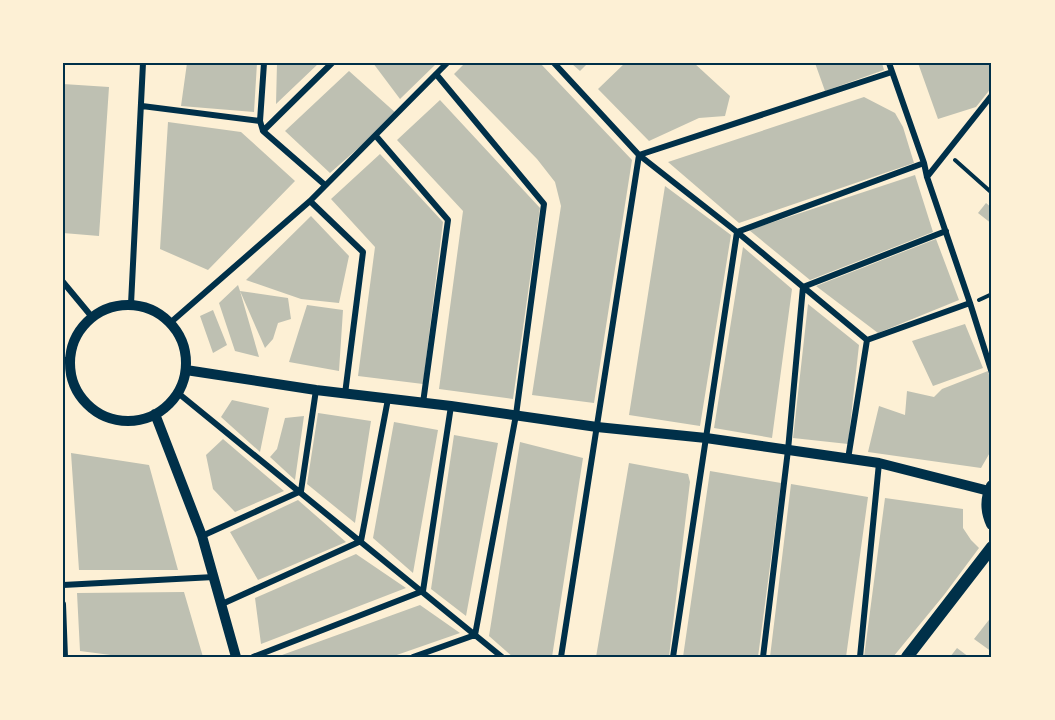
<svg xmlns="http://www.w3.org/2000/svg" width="1055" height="720" viewBox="0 0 1055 720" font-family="Barlow,sans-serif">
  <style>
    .building { fill: #bec0b2 }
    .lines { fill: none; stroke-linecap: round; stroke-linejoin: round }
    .path { stroke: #003049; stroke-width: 4 }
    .minor { stroke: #003049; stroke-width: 6 }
    .tertiary { stroke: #003049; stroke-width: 10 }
    .secondary { stroke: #003049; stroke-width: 12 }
    .neatline { fill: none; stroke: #003049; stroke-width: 2 }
  </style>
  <rect width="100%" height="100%" fill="#fdf0d5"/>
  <path class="building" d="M187,63H257L254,112L181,106Z
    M277,63H319L276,104Z
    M373,63H437L400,99Z
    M465,63H540L632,160L594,403L532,395L561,206L555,182L537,159L454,74Z
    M571,63H588L580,71Z
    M625,63H694L730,96L725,116L699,118L649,141L598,89Z
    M815,63H882L884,70L825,91Z
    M918,63H992V87L976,107L938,119Z
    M349,71L397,114L330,173L285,131Z
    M63,84L109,87L99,236L63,233Z
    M864,97L895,113L903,127L914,163L739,223L668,162Z
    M440,100L540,208L513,399L439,389L463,211L397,140Z
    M168,122L241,132L295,181L208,270L160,249Z
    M380,154L443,222L423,384L358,376L375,247L331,199Z
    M915,175L933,232L810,280L749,230Z
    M665,186L731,235L700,426L629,415Z
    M986,203L992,208V224L978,213Z
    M311,216L349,256L339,303L301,299L246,280Z
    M936,239L959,300L878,333L816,286Z
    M743,247L792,289L772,438L714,428Z
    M238,285L240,291L288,298L291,319L278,323L273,339L265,348L240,291L259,357L235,351L219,303Z
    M808,304L859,345L848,444L793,438Z
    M307,305L343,310L339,371L289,362Z
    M213,310L227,345L213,353L200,316Z
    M965,324L983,368L933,386L912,341Z
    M988,371L992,385V449L981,468L868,452L879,406L905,415L907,391L934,397L942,389Z
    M232,400L269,408L260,452L221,417Z
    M318,413L371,421L355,523L307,484Z
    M304,416L295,480L270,457L277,449L285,418Z
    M394,422L438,430L413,573L373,538Z
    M454,435L498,443L466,616L431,589Z
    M223,439L284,491L235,512L213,489L206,455Z
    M520,442L583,458L552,657H513L489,636Z
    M71,453L149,465L178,570H79Z
    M629,463L688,474L690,482L669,657H596Z
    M710,471L781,483L758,657H683Z
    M791,484L868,497L846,657H770Z
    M885,498L963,509V528L971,540L979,548L944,595L893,657H864Z
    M298,500L346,542L258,580L230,532Z
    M356,554L406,588L261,644L255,598Z
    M184,592L203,657H126L80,651L77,593Z
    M420,605L460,633L391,657H283L282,655Z
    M992,616V652L974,639Z
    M957,648L969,657H950Z"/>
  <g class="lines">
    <path class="path" d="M955,160L992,193
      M979,300L992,294"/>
    <path class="minor" d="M554,63L639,155L737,232L867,340
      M889,63L924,163L927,177L970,303L992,373
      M142,106L260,121L263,131L325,185
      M260,121L264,63
      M263,131L332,63
      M376,136L448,220L423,403
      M927,177L992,95
      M310,201L363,252L345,394
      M63,282L92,317
      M131,304L143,63
      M170,323L310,201L447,63
      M63,360H70
      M178,393L502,657
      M848,459L867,340L970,303
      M202,536L301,491L316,390
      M63,585L214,577
      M63,604L65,657
      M222,604L361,541L388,399
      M253,657L423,591L451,406
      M413,657L475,635L516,415L544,204L436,74
      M561,657L639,155L892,72
      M673,657L737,232L924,163
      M763,657L788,450L803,287L946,231
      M860,657L879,463"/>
    <path class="tertiary" d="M70 363a58 58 0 1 1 116 0a58 58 0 1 1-116 0Z
      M186,370L316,390L451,406L597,427L706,438L879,463L989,491
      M155,414L202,536L236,657"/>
    <path class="secondary" d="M992,486C986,498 986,511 992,524
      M907,657L992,547"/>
  </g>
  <rect width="1055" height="720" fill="none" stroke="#fdf0d5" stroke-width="129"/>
  <rect x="64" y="64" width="926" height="592" class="neatline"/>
</svg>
